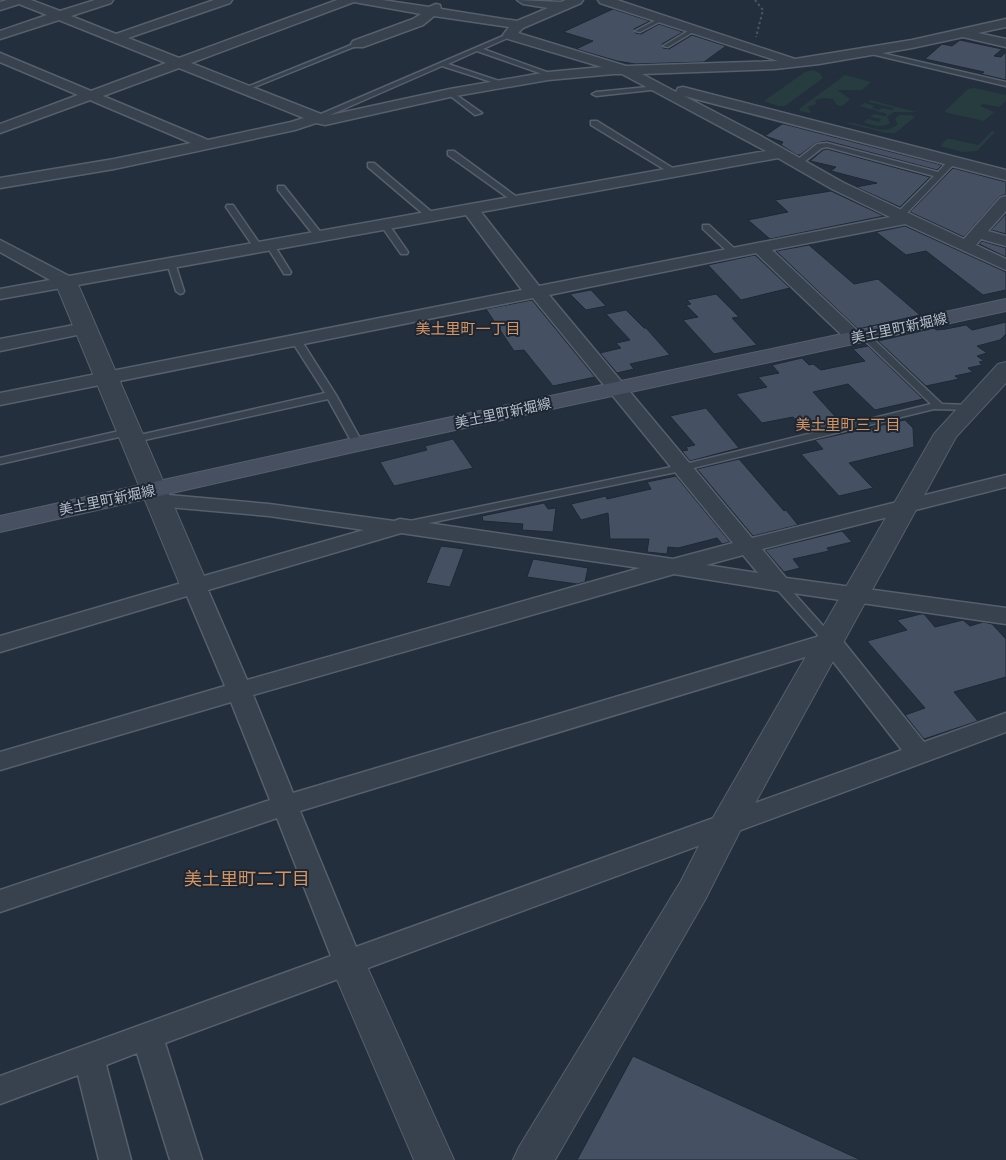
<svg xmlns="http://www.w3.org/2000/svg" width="1006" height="1160" viewBox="0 0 1006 1160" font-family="'Titillium Web','Noto Sans JP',sans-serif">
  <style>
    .green { fill: #263c3f }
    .building { fill: #455162; stroke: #1f2835 }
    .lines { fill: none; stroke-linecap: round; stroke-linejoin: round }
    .service-casing { stroke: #565f6c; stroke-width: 3 }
    .minor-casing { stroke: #565f6c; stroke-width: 3 }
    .tertiary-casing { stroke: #565f6c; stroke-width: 2 }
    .secondary-casing { stroke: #565f6c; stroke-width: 2 }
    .path { stroke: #44595c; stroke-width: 2; stroke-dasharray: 2.5 2.5; stroke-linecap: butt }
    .service { fill: #38414e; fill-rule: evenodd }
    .minor { fill: #38414e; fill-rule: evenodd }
    .tertiary { fill: #38414e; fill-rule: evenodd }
    .secondary { fill: #465061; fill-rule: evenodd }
    .labels { text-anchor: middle; stroke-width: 4; stroke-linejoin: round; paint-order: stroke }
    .street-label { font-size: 14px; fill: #b4bcc9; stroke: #1d2633 }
    .neighbourhood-label { font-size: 15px; fill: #d59563; stroke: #1d2633 }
    .near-neighbourhood-label { font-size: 18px; fill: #d59563; stroke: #1d2633 }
  </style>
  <rect width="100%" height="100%" fill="#242f3e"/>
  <path class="green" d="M813,70L820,73L823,78L785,106H778L764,101L805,72Z
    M845,75L871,82L862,90H837L850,99L842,106L837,105L833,99L823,98L815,100L816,104L807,107L811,112L809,113L800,111L799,109Z
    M974,88L1006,95V100L999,107L983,104L980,106L994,112L984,121L948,113L945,111L968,89Z
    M870,100L916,112H894L887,117L890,123C881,129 872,125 863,122L868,119L879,122L881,119L870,117L874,114L885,116L887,114L860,106L865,103L874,106L872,108L879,110L882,108L892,110L894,108L869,102Z
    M899,115H910L915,117L895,133H886L846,123C861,121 883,138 898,124L895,119Z
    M992,131L995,132L977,151L962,152L940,146L947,139H950L978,145Z"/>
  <path class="building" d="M613,9L650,21L634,29L635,33L641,34L659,24L683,32L662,44L663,48L669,49L692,35L726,46L704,62L635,64L617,61L576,49L593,41L563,32Z
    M960,40L1002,49L994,56L1001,57L1006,52V80L981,74L984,72L925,59L942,44L952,46Z
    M782,124H784L942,165L937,170L827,141L816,143L800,155H797L781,145L783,142L765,136Z
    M827,149L930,177L900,207L856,187L877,183L831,171L836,167L810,161L823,150Z
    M953,168L1006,182V194L999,197L964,237L910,212Z
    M831,191L884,216L770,239L748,220L788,212L775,200Z
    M1006,214V234L991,230Z
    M905,226L1006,272V290L983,295L926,251L906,255L876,232Z
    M982,241L1006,248V257L979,244Z
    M809,245L854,284L878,279L920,315L858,329L776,251Z
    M755,255L790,288L741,300L708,265Z
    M591,290L606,306L586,310L570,294Z
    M716,294L739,317L732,318L757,345L714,354L683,320L698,317L686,305L691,304L687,300Z
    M532,300L595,377L553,386L524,350L514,351L486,309Z
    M626,310L644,328H646L670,355L630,364L634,369L617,373L600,353L621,348L616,343L630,340L606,314Z
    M1006,322V334L1000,340L977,346L987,353L977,356L984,361L979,362L982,365L968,368L973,372L955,376L959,379L926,386L878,341L934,328L936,330L946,329L966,325L972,330Z
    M868,346L923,399L875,410L848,384L813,392L842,424L808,432L793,417L762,423L736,394L767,387L758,377L779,373L772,365L802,358L809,365L813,364L821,370L865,361L853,349Z
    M706,408L739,448L690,461L682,451L688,450L686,447L695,445L670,416Z
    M905,420L913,428L914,447L849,463L873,488L839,496L801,454L823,449L815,440Z
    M453,439L473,468L394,486L380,462L427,450L425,446Z
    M739,459L784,511L786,510L798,525L753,536L697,469Z
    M676,476L730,542L722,544L717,538L678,548L668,547L667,554L647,552L649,539H610L608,513L581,520L571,504L606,496L607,499L651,489L647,482Z
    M544,503L548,509L556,508L553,532L522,530L523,524L483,521L482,516Z
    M842,531L852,542L827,548L829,551L793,559L800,568L784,572L765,550Z
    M441,546L464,549L450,587L426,583Z
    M533,559L588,568L585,582L577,584L527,577Z
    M921,614H924L935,627L963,620L970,626L983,622L992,624L1006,639V677L954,692L978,721L924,739L905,715L925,708L867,641L907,630L897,620Z
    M633,1056L861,1160H577Z"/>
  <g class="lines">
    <g class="service-casing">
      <path id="service" d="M660,18L665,19L640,32L635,31Z
        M693,28L698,29L668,47L663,46Z
        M510,33L513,35L512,36L483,49L555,75V77H551L477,51L448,64L502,82V84H498L442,66L321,119L314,117Z
        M356,43L361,44L247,90L242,89Z
        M869,50L1006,82V86L867,53V51Z
        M658,86L660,87V89L596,96L592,94L596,92Z
        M448,92H452L482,113L475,115L448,94Z
        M591,121H597L679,172L672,174L591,125Z
        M827,143L938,172L950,159L957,161L904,216H898V212L934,176L827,147L822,148L800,165L793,163L817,144Z
        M448,151H454L521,200L514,202L448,155Z
        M368,163H374L434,214V218H428L368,167Z
        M278,186H284L322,234V238H316L278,190Z
        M227,205H233L262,247L261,249H255L226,207Z
        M381,222H387L408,252L407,254H401L380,224Z
        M703,225H709L736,250V254H730L703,229Z
        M270,242L274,245L291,272L290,274H284L283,272L266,245Z
        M171,260L175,263L184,291L183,293L180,294L176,291L167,263Z
        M864,332L867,333L942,404L969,405L972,406L974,408L972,410L934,409L681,471L405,528L400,525L405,522L681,465L931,404L861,337L859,335Z
        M296,337L301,340L336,395L363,444L362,446H354L328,399L131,443L126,440L131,437L325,393L291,340Z
        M128,429L133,432L132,434L0,464V458Z
        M779,580L783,581L834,638L836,641L834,644H826L775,587L773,584L775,581Z"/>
    </g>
    <g class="minor-casing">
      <path id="minor" d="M7,0H31L60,11L95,0H113L111,3L71,16L116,34L214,0H232L230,3L128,38L179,58L337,0H382L429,7L436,4L440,5L441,9L517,21L548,8L523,4L517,0L561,2L566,0H583L581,3L523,28L518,33L626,66L778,61L600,3L598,0H617L795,59L912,40L1006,19V27L978,33L1006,39V47L963,37L912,48L819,64L775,69L642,74L676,92L678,88L683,87L1006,170V180L684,96L759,135L844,183L964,239L1000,198L1006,196V211L988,231L1006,236V246L981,239L976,245L1006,259V270L905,224L772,250L860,333L863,337L860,341L854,342L848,341L756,253L549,295L752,538L1006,475V487L762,549L786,578L1006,608V624L779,591L674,574L253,695L293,793L830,633L838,635L924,742L1006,713V732L165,1043L202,1160H170L137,1053L106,1065L131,1160H99L78,1075L0,1104V1076L331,956L277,818L0,912V890L270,800L231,702L0,770V752L225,686L187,596L0,652V636L185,582L186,580L197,578L364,530L269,516L157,506L150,505L146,500L150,495L157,494L269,504L394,521L400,519L673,559L733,543L533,298L0,405V393L522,290L466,215L0,299V289L50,280L0,252V240L69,276L766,151L622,74H614L548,80L450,97L325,125L316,123L295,130L114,169L0,188V178L114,159L191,143L90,100L0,133V124L78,95L0,62V53L91,91L166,63L59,20L0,39V31L47,15L19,4L0,10V2ZM354,2L421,14L413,19L353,41L351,44L353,47H363L423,25L434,16L509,27L503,35L505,38L602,67L548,72L450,89L326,116L191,63ZM179,68L304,118L291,122L208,140L103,96ZM778,158L832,189L890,217L539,286L481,212ZM401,533L640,568L247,680L208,590ZM743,555L758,573L706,565ZM825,651L902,750L356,947L300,811Z
        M85,323L91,324L94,328L91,332L0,351V339Z"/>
    </g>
    <g class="tertiary-casing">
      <path id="tertiary" d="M66,276L73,278L77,282L208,585L204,591L194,594L184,591L180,585L55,282L59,278Z
        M1006,362V383L956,437L742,827L705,900L555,1160H513L519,1147L681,881L714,816L934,434L998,364Z
        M347,946L360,951L454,1160H414L329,961L334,951Z"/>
    </g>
    <g class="secondary-casing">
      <path id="secondary" d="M1006,299V311L358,451L0,532V516L358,437Z"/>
    </g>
    <path class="path" d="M755,0L763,10L756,37"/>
    <use href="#service" class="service"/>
    <use href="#minor" class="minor"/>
    <use href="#tertiary" class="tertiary"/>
    <use href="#secondary" class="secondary"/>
  </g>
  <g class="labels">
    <g class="street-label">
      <text transform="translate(899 328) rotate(-12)" y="5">美土里町新堀線</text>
      <text transform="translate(503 413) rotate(-12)" y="5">美土里町新堀線</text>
      <text transform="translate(107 500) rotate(-12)" y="5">美土里町新堀線</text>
    </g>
    <g class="neighbourhood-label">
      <text x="468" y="334">美土里町一丁目</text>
      <text x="848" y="430">美土里町三丁目</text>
    </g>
    <g class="near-neighbourhood-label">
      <text x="247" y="885">美土里町二丁目</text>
    </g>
  </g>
</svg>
